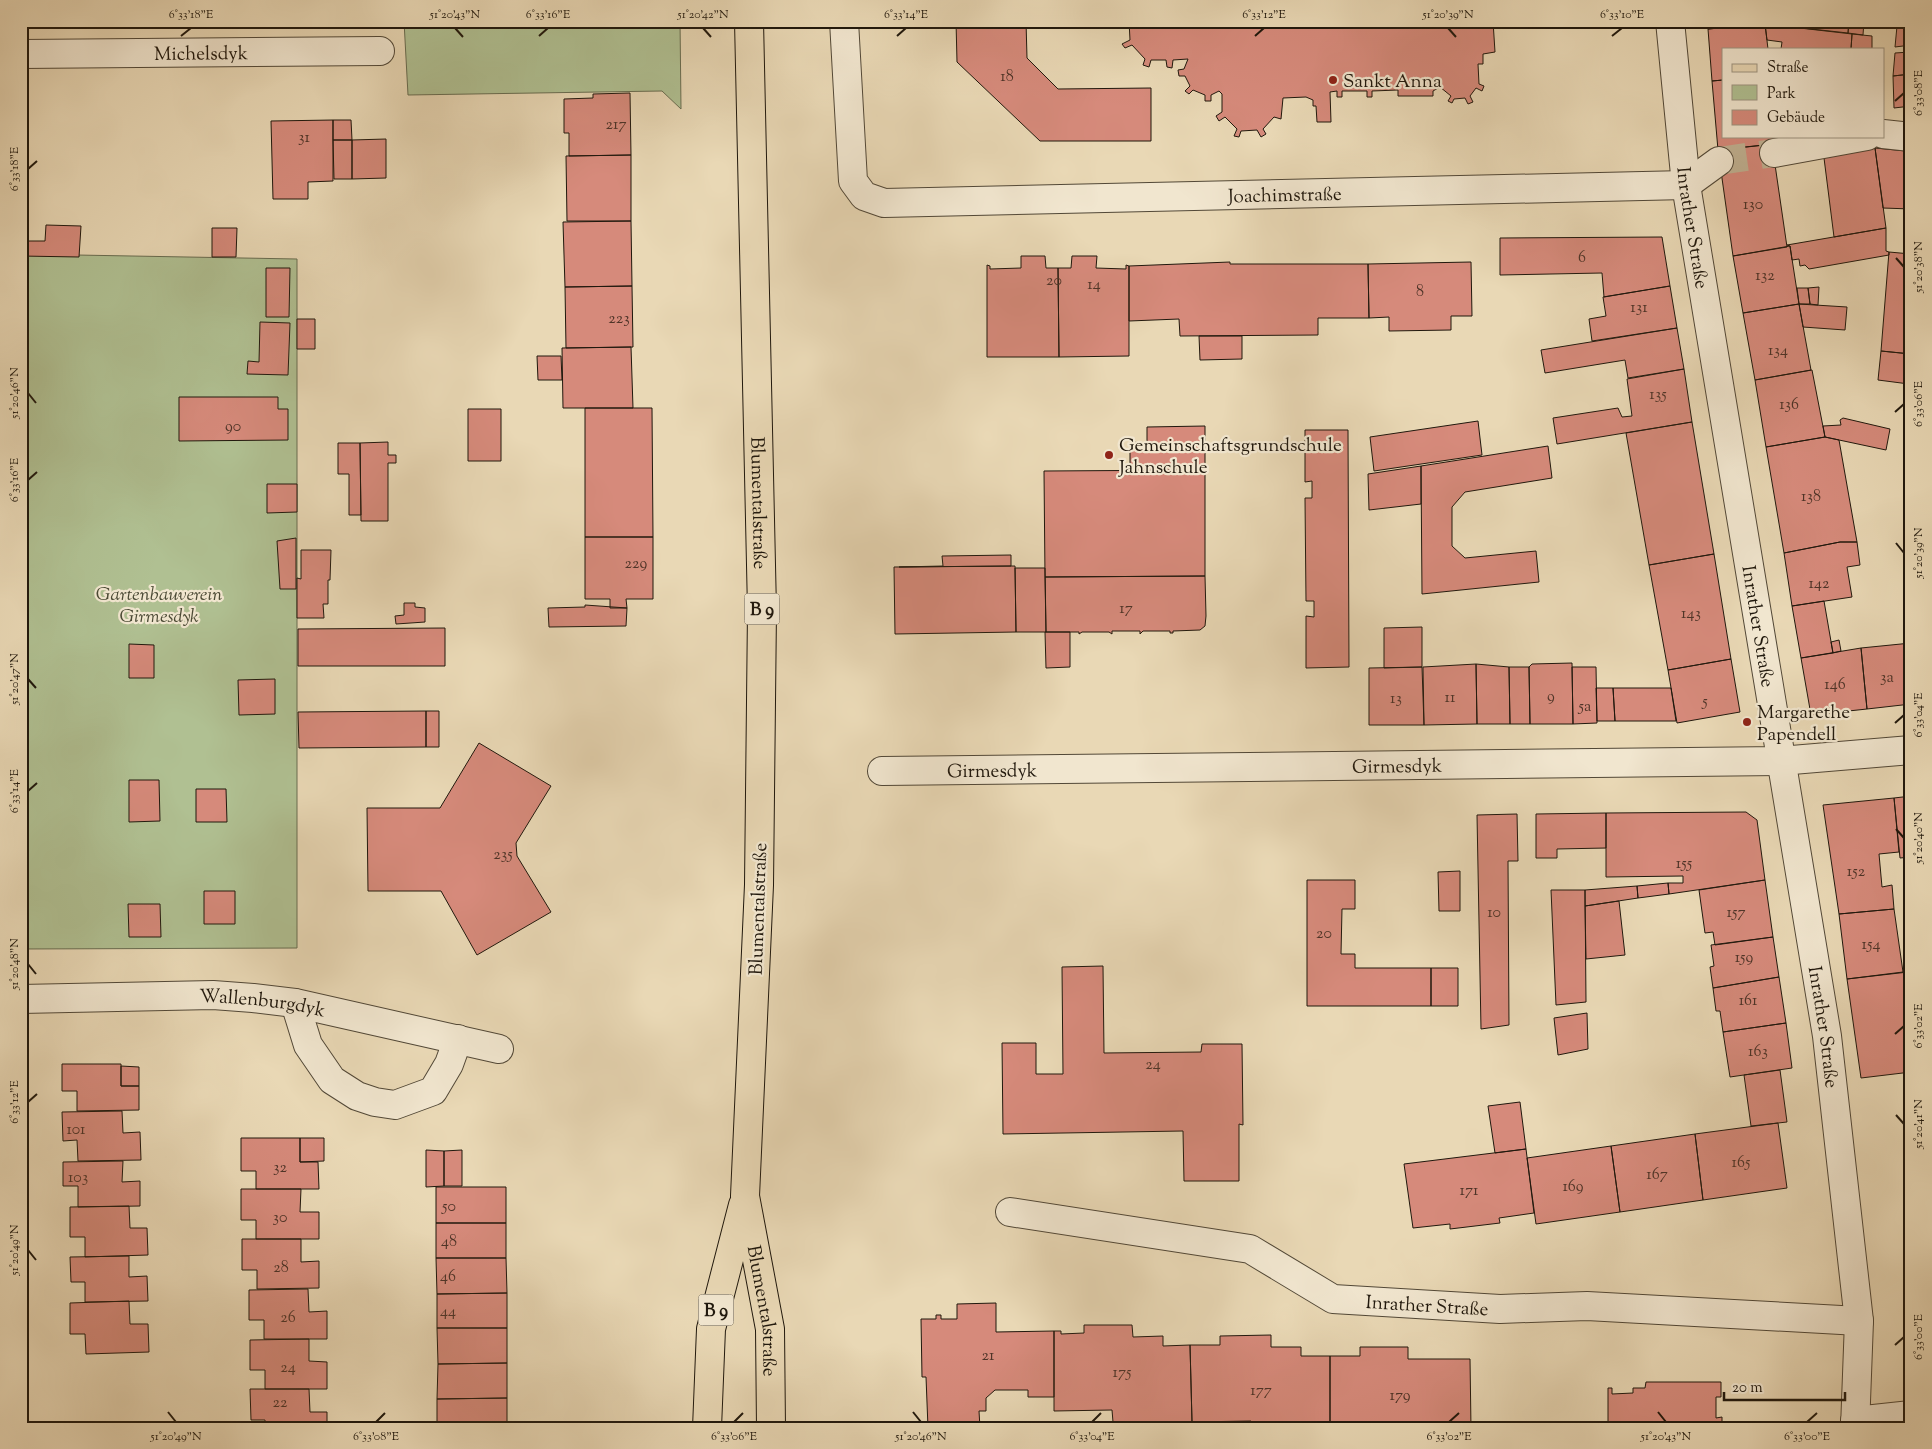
<svg xmlns="http://www.w3.org/2000/svg" width="1932" height="1449" viewBox="0 0 1932 1449" font-family="'Sorts Mill Goudy',serif">
  <style>
    .green { fill: #b0c092; stroke: #686c50 }
    .building { fill: #d68a7b; stroke: #20180d }
    .lines { fill: none; stroke-linecap: round; stroke-linejoin: round }
    .minor-tunnel { stroke: #c1b293; stroke-width: 28; stroke-dasharray: 28 14; stroke-linecap: butt }
    .minor-casing { stroke: #524837; stroke-width: 30 }
    .major-casing { stroke: #20180d; stroke-width: 30 }
    .minor { stroke: #f1e6cf; stroke-width: 28 }
    .major { stroke: #e9d8b5; stroke-width: 28 }
    .ticks { fill: none; stroke: #20180d; stroke-width: 2 }
    .poi-dot { fill: #8f2418; stroke: #f1e6cf; stroke-width: 2 }
    .labels { text-anchor: middle; stroke-width: 4.5; stroke-linejoin: round; paint-order: stroke }
    .number-label { font-size: 16px; fill: #4e3428 }
    .shield { fill: #f1e6cf; stroke: #5f5647; stroke-width: 1 }
    .shield-label { font-size: 18px; font-weight: bold; fill: #20180d }
    .street-label { font-size: 19px; fill: #20180d; stroke: #f1e6cf }
    .poi-label { font-size: 19px; fill: #20180d; stroke: #f1e6cf; text-anchor: start }
    .park-label { font-size: 19px; font-style: italic; fill: #4b4a35; stroke: #f1e6cf }
    .neatline { fill: none; stroke: #20180d; stroke-width: 2 }
    .ticks-label { font-size: 12px; text-anchor: middle; fill: #20180d }
  </style>
  <rect width="100%" height="100%" fill="#e9d8b5"/>
  <filter id="stains"><feTurbulence type="fractalNoise" baseFrequency=".004" numOctaves="4"/><feColorMatrix values="0 0 0 0 .2 0 0 0 0 .09 0 0 0 0 .02 0 0 0 .5 -.17"/></filter>
  <radialGradient id="worn" r=".72"><stop offset=".6" stop-color="#630" stop-opacity="0"/><stop offset="1" stop-color="#630" stop-opacity=".3"/></radialGradient>
  <path class="green" d="M404,21H680L681,109L662,91L408,95Z
    M21,254L297,259V948L21,949Z"/>
  <path class="building" d="M956,21H1026L1027,58L1058,89L1151,88V141H1040L957,62Z
    M1129,21H1493L1495,52L1483,54V64H1478L1479,84L1484,86L1482,91L1476,88L1470,96L1473,102L1468,104L1465,98L1454,99L1452,103L1448,101L1451,96L1440,87L1433,91V96H1398V90L1372,91V97H1367V91H1342V97H1337V91L1330,92L1331,122H1317L1316,106H1313V100L1306,97L1283,98L1281,119L1274,117L1263,129L1266,134L1261,137L1257,130L1241,131L1239,137L1234,136L1237,129L1225,117L1219,121L1216,116L1222,112V94L1219,91L1211,95V101H1205V95L1193,90L1189,94L1185,91L1190,86L1185,76H1179L1178,70L1184,69L1188,59L1173,60L1172,68L1167,67L1166,60H1151L1149,67L1143,65L1145,59L1132,45L1125,48L1122,44L1130,40Z
    M1707,21H1765V24L1708,29Z
    M1765,21H1849L1848,33L1765,24Z
    M1849,21H1864L1863,35L1848,33Z
    M1765,24L1768,49H1723V80L1712,81L1708,29Z
    M1765,24L1852,34L1851,49H1781L1782,42L1767,40Z
    M1911,25V45L1895,47L1897,26Z
    M1852,34L1872,36V49H1851Z
    M1910,52L1911,74L1893,76L1895,53Z
    M1911,74V106L1894,108L1893,76Z
    M1723,80V136H1774L1775,144L1718,150L1712,81Z
    M630,93L631,155L569,156V133H564V99L593,98V94Z
    M333,120H351L352,140H333Z
    M333,120V181L308,182V199H273L271,121Z
    M386,139V178L352,179V140Z
    M333,140H352V179H334Z
    M1772,144L1787,247L1733,256L1718,150Z
    M1875,148L1906,151L1911,181V209L1883,208Z
    M1875,148L1886,228L1834,237L1824,158Z
    M1906,151L1911,152V181Z
    M631,155V221H567L566,156Z
    M631,221L632,286L565,287L563,222Z
    M46,225L81,226L79,257L21,256V241H45Z
    M212,228H237L236,257H212Z
    M1886,228V251L1889,252V255L1809,269L1805,265L1800,266L1799,259L1792,260L1790,246L1787,245Z
    M1662,237L1670,286L1604,297L1602,273L1500,275V238Z
    M1790,246L1799,304L1743,313L1733,256Z
    M1889,252L1911,254V354L1881,351Z
    M1021,256H1045L1046,268H1058L1059,357H987V265L990,266V269L1021,268Z
    M1072,256H1097L1096,268L1126,269V265L1129,266V356L1059,357L1058,268H1071Z
    M1230,262V264H1368L1369,318H1318V335L1180,336L1179,319L1129,321V266Z
    M1471,262L1472,316H1451V330L1389,331V317L1369,318L1368,264Z
    M266,268H290L289,317H266Z
    M632,286L633,347L566,348L565,287Z
    M1670,286L1677,328L1592,341L1589,319L1606,316L1603,297Z
    M1819,287L1818,305L1810,304L1808,288Z
    M1797,288H1808L1810,304H1799Z
    M1799,304L1811,370L1755,380L1743,313Z
    M1799,304L1847,307L1845,330L1803,327Z
    M297,319H315V349H297Z
    M260,322L290,323L288,375L247,374L248,361L259,362Z
    M1677,328L1684,369L1628,378L1625,360L1545,373L1541,350Z
    M1199,336H1242V359L1200,360Z
    M631,347L633,408H563L562,348Z
    M1881,351L1911,354L1909,384L1878,380Z
    M537,356H561L562,380H538Z
    M1684,369L1692,422L1557,444L1553,418L1618,408L1622,417L1632,416L1627,379Z
    M1812,370L1825,437L1766,447L1755,380Z
    M179,397H278V409H288V440L179,441Z
    M585,408H652L653,537H585Z
    M468,409H501V461H468Z
    M1843,418L1890,429L1886,450L1825,437L1823,426L1841,425L1840,420Z
    M1478,421L1482,455L1374,471L1370,437Z
    M1692,422L1714,554L1649,565L1626,433Z
    M1205,426V470H1130V442L1147,443V427Z
    M1305,430H1348L1349,667L1306,668V616L1314,617V601H1306L1305,498H1312V481L1305,482Z
    M1825,437L1839,440L1857,542H1840L1784,553L1766,447Z
    M388,442V455H396V463H388V521H361L360,443Z
    M338,443H360L361,515H349V474H338Z
    M1548,446L1552,478L1465,492L1452,507V546L1465,558L1536,551L1539,582L1422,594L1421,466Z
    M1421,466V504L1369,510L1368,474Z
    M1205,470V576L1045,577L1044,471Z
    M267,484H297V512L267,513Z
    M585,537H653V599H626L627,608H610V599H585Z
    M296,538V589H280L277,541Z
    M1840,542H1857L1860,565L1847,567L1852,597L1792,606L1784,553Z
    M301,550H331L330,580H328V604H323L324,618H297V578L301,579Z
    M1714,554L1731,659L1668,670L1649,565Z
    M1011,555V566L899,567L943,566L942,556Z
    M1015,566L1016,632L895,634L894,567Z
    M1015,568H1045L1046,632H1016Z
    M1205,576L1206,616L1205,626L1200,630L1173,631V633H1170V631H1143L1140,634V631H1112V634L1109,632H1082L1079,634V632H1046L1045,577Z
    M1824,601L1833,653L1801,658L1792,606Z
    M404,603H415V607L425,608V622L396,624L395,616L404,615Z
    M585,605L627,608L626,626L549,627L548,608L585,607Z
    M1422,627V667L1384,668V628Z
    M445,628V666H298V629Z
    M1045,632H1070V667L1046,668Z
    M1839,640L1841,651L1833,653L1831,642Z
    M1911,643V704L1867,709L1861,648Z
    M129,644L154,645V678H129Z
    M1861,648L1867,709L1811,715L1801,658Z
    M1731,659L1740,712L1677,723L1668,670Z
    M1572,663L1573,724H1530L1529,667L1532,664Z
    M1476,664L1509,667L1510,724H1477Z
    M1476,664L1477,724L1424,725L1423,667Z
    M1422,667L1424,725H1369V668Z
    M1509,667H1529L1530,724H1510Z
    M1572,667H1596L1597,723L1573,724Z
    M275,679V714L239,715L238,680Z
    M1596,688H1613L1615,721H1597Z
    M1613,688H1671L1676,721H1615Z
    M426,711H439V747H426Z
    M426,711V747L299,748L298,712Z
    M479,743L551,786L516,843L517,856L551,912L477,955L441,891H368L367,808H440Z
    M129,780H159L160,821L129,822Z
    M196,789H226L227,822H196Z
    M1911,796V857L1900,858L1894,798Z
    M1894,798L1899,852L1879,854L1882,887L1892,885L1894,909L1839,914L1823,805Z
    M1746,812L1757,820L1765,880L1669,894L1668,883H1683V876L1606,877V813Z
    M1606,813V848L1557,849V858H1536V814Z
    M1517,814L1518,861H1508L1509,1025L1481,1029L1477,815Z
    M1460,871V911H1439L1438,872Z
    M1307,880H1355V909H1342L1341,954H1355V968H1431V1006H1307Z
    M1765,880L1773,937L1715,945L1713,932L1705,933L1699,890Z
    M1668,883L1669,894L1638,898L1637,886Z
    M1637,886L1638,898L1585,906V890Z
    M1551,890H1585L1586,1002L1556,1005Z
    M204,891H235V924H204Z
    M1619,901L1625,955L1586,959L1585,906Z
    M128,904H160L161,937H129Z
    M1894,909L1903,972L1847,979L1839,914Z
    M1773,937L1779,977L1713,988L1710,967L1714,966L1711,945Z
    M1103,966L1104,1053L1201,1052L1202,1044H1242L1243,1125L1239,1124V1181H1184L1183,1131L1003,1134L1002,1043H1036V1074H1063L1062,967Z
    M1431,968H1458V1006H1431Z
    M1908,972L1911,991V1072L1861,1078L1847,979Z
    M1779,977L1786,1023L1723,1032L1720,1011H1716L1713,988Z
    M1587,1013L1588,1049L1558,1055L1554,1018Z
    M1786,1023L1792,1068L1730,1077L1723,1032Z
    M62,1064H121V1086H139V1110L77,1111V1091H62Z
    M121,1066L139,1067V1086H121Z
    M1780,1070L1787,1122L1751,1126L1744,1075Z
    M1520,1102L1526,1149L1495,1153L1488,1106Z
    M122,1111L123,1133L140,1132L141,1160L78,1161L77,1140L63,1141L62,1112Z
    M1778,1123L1787,1188L1703,1200L1695,1134Z
    M1695,1134L1703,1200L1620,1212L1611,1146Z
    M241,1138H300V1162H318L319,1189H256V1171H241Z
    M300,1138H324V1161L300,1162Z
    M1611,1146L1620,1212L1536,1224L1527,1158Z
    M1526,1149L1534,1213L1499,1218L1500,1223L1450,1229V1224L1413,1228L1404,1164Z
    M426,1150L444,1151V1186L426,1187Z
    M462,1150V1186H444V1151Z
    M123,1161L122,1182L140,1181V1206L78,1207V1186H63V1162Z
    M436,1187H506V1223H436Z
    M241,1189H301L300,1212H319V1239H256V1220H241Z
    M129,1206L130,1228H147L148,1255L85,1257V1237H70V1207Z
    M436,1223H506V1258H436Z
    M242,1239H301V1262L319,1261V1288L257,1289V1270H242Z
    M129,1256V1277L147,1276L148,1301L85,1302V1282H71L70,1257Z
    M436,1258H506L507,1293L437,1294Z
    M308,1289L309,1312L327,1311V1339H264V1320H249V1290Z
    M507,1293V1328H437V1294Z
    M129,1301L130,1324H148L149,1352L86,1354L85,1334H70V1303Z
    M996,1303V1332L1054,1331V1397H1028V1390H995L986,1398V1411H979L980,1428H928L926,1377H922L921,1319H936V1315H941V1319H957V1304Z
    M1084,1325H1132L1133,1337L1163,1336V1346L1190,1345L1192,1422H1113L1112,1410L1054,1411V1331H1061V1334L1084,1333Z
    M437,1328H507V1363L438,1364Z
    M1271,1335V1347H1301V1356H1330V1428H1251V1421L1192,1422L1190,1345H1220V1336Z
    M309,1339V1361L327,1362V1389H265V1370H250V1340Z
    M1360,1347H1408V1359H1470L1471,1428H1330V1356H1360Z
    M507,1363V1398L437,1399L438,1364Z
    M1646,1382H1721V1397H1716V1418L1722,1417V1428H1608V1388H1612V1394L1633,1393V1388H1645Z
    M250,1389H309L310,1412H327V1428H265V1420H251Z
    M507,1398V1428H437V1399Z"/>
  <g class="lines">
    <path class="minor-tunnel" d="M1719,161L1774,153"/>
    <g class="minor-casing">
      <g id="minor">
        <path id="s1" d="M844,21L853,181L864,196L884,203L1686,185L1719,161"/>
        <path id="s2" d="M1670,21L1686,185L1827,1036L1859,1321L1855,1428"/>
        <path id="s3" d="M21,54L380,51"/>
        <path d="M1883,134L1911,137"/>
        <path d="M1774,153L1867,136"/>
        <path id="s4" d="M882,771L1780,761L1911,750"/>
        <path id="s5" d="M21,999L213,995L253,998L295,1003L499,1049"/>
        <path d="M295,1003L308,1045L332,1080L357,1096L375,1102L395,1105L433,1091L449,1064L458,1039"/>
        <path id="s6" d="M1010,1212L1250,1249L1333,1299L1500,1309L1587,1306L1859,1321"/>
        <path d="M1855,1421L1911,1415"/>
      </g>
    </g>
    <g class="major-casing">
      <g id="major">
        <path id="s7" d="M749,21L762,610L759,885L745,1196L770,1329L771,1428"/>
        <path d="M707,1428L711,1329L743,1205"/>
      </g>
    </g>
    <use href="#minor" class="minor"/>
    <use href="#major" class="major"/>
  </g>
  <path class="ticks" d="M455,28L463,37M703,28L711,37M1448,28L1456,37M181,36L191,28M539,36L548,28M897,36L906,28M1255,36L1264,28M1612,36L1622,28M1895,101L1904,93M28,169L37,161M1896,258L1904,267M28,393L36,403M1895,412L1904,404M28,480L37,472M1896,543L1904,553M28,679L36,688M1895,723L1904,715M28,791L37,783M1896,829L1904,838M28,964L36,974M1895,1034L1904,1026M28,1102L37,1094M1896,1115L1904,1124M28,1250L36,1260M1895,1345L1904,1337M168,1412L176,1422M913,1412L921,1422M1658,1412L1666,1422M376,1422L385,1413M734,1422L743,1413M1092,1422L1101,1413M1449,1422L1459,1413M1807,1422L1817,1413"/>
  <g class="poi-dot">
    <circle cx="1333" cy="80" r="5"/>
    <circle cx="1109" cy="455" r="5"/>
    <circle cx="1747" cy="722" r="5"/>
  </g>
  <g class="labels">
    <g class="number-label">
      <text x="1007" y="81">18</text>
      <text x="616" y="129">217</text>
      <text x="304" y="142">31</text>
      <text x="1753" y="209">130</text>
      <text x="1582" y="262">6</text>
      <text x="1765" y="280">132</text>
      <text x="1054" y="285">20</text>
      <text x="1094" y="289">14</text>
      <text x="1420" y="296">8</text>
      <text x="1639" y="312">131</text>
      <text x="619" y="323">223</text>
      <text x="1778" y="355">134</text>
      <text x="1658" y="399">135</text>
      <text x="1789" y="409">136</text>
      <text x="233" y="431">90</text>
      <text x="1811" y="501">138</text>
      <text x="636" y="568">229</text>
      <text x="1819" y="588">142</text>
      <text x="1126" y="613">17</text>
      <text x="1691" y="618">143</text>
      <text x="1887" y="682">3a</text>
      <text x="1835" y="689">146</text>
      <text x="1551" y="701">9</text>
      <text x="1450" y="702">11</text>
      <text x="1396" y="703">13</text>
      <text x="1705" y="706">5</text>
      <text x="1585" y="711">5a</text>
      <text x="503" y="859">235</text>
      <text x="1684" y="868">155</text>
      <text x="1856" y="876">152</text>
      <text x="1494" y="917">10</text>
      <text x="1736" y="917">157</text>
      <text x="1324" y="938">20</text>
      <text x="1871" y="949">154</text>
      <text x="1744" y="962">159</text>
      <text x="1748" y="1005">161</text>
      <text x="1758" y="1056">163</text>
      <text x="1153" y="1069">24</text>
      <text x="76" y="1134">101</text>
      <text x="1741" y="1167">165</text>
      <text x="280" y="1172">32</text>
      <text x="1657" y="1179">167</text>
      <text x="78" y="1182">103</text>
      <text x="1573" y="1191">169</text>
      <text x="1469" y="1195">171</text>
      <text x="449" y="1211">50</text>
      <text x="280" y="1222">30</text>
      <text x="449" y="1246">48</text>
      <text x="281" y="1272">28</text>
      <text x="448" y="1281">46</text>
      <text x="448" y="1316">44</text>
      <text x="288" y="1322">26</text>
      <text x="988" y="1360">21</text>
      <text x="288" y="1372">24</text>
      <text x="1122" y="1377">175</text>
      <text x="1261" y="1395">177</text>
      <text x="1400" y="1400">179</text>
      <text x="280" y="1407">22</text>
    </g>
    <g class="shield">
      <rect x="744.5" y="593.5" width="35" height="31" rx="4"/>
      <rect x="698.5" y="1294.5" width="35" height="31" rx="4"/>
    </g>
    <g class="shield-label">
      <text x="762" y="615">B 9</text>
      <text x="716" y="1316">B 9</text>
    </g>
    <g class="street-label">
      <text dy="7" stroke="none"><textPath href="#s3" startOffset="180">Michelsdyk</textPath></text>
      <text dy="7" stroke="none"><textPath href="#s1" startOffset="601">Joachimstraße</textPath></text>
      <text dy="7" stroke="none"><textPath href="#s2" startOffset="208">Inrather Straße</textPath></text>
      <text dy="7" stroke="none"><textPath href="#s7" startOffset="482">Blumentalstraße</textPath></text>
      <text dy="7" stroke="none"><textPath href="#s2" startOffset="612">Inrather Straße</textPath></text>
      <text dy="7" stroke="none"><textPath href="#s4" startOffset="515">Girmesdyk</textPath></text>
      <text dy="7" stroke="none"><textPath href="#s4" startOffset="110">Girmesdyk</textPath></text>
      <text transform="translate(757 909) rotate(-88)" y="7">Blumentalstraße</text>
      <text dy="7" stroke="none"><textPath href="#s5" startOffset="242">Wallenburgdyk</textPath></text>
      <text dy="7" stroke="none"><textPath href="#s2" startOffset="1018">Inrather Straße</textPath></text>
      <text dy="7" stroke="none"><textPath href="#s6" startOffset="434">Inrather Straße</textPath></text>
      <text dy="7" stroke="none"><textPath href="#s7" startOffset="1292">Blumentalstraße</textPath></text>
    </g>
    <g class="poi-label">
      <text x="1343" y="87">Sankt Anna</text>
      <text x="1119" y="451">Gemeinschaftsgrundschule<tspan x="1119" dy="22">Jahnschule</tspan></text>
      <text x="1757" y="718">Margarethe<tspan x="1757" dy="22">Papendell</tspan></text>
    </g>
    <g class="park-label">
      <text x="159" y="600">Gartenbauverein<tspan x="159" dy="22">Girmesdyk</tspan></text>
    </g>
  </g>
  <rect width="1932" height="1449" fill="none" stroke="#e9d8b5" stroke-width="55"/>
  <rect x="1722" y="48" width="162" height="90" fill="#f1e6cf" stroke="#9d9481"/>
  <rect x="1732" y="64" width="25" height="8" fill="#e9d8b5" stroke="#9d9481"/>
  <text x="1767" y="72" font-size="15" fill="#20180d">Straße</text>
  <rect x="1732" y="85" width="25" height="15" fill="#b0c092" stroke="#9d9481"/>
  <text x="1767" y="98" font-size="15" fill="#20180d">Park</text>
  <rect x="1732" y="110" width="25" height="15" fill="#d68a7b" stroke="#9d9481"/>
  <text x="1767" y="122" font-size="15" fill="#20180d">Gebäude</text>
  <path d="M1724 1392v8h121v-8" fill="none" stroke="#20180d" stroke-width="2.5"/>
  <text x="1732" y="1392" font-size="15" fill="#20180d" stroke="#f1e6cf" stroke-width="4" paint-order="stroke">20 m</text>
  <rect x="28" y="28" width="1876" height="1394" class="neatline"/>
  <g class="ticks-label">
    <text x="191" y="18">6°33'18"E</text>
    <text x="455" y="18">51°20'43"N</text>
    <text x="548" y="18">6°33'16"E</text>
    <text x="703" y="18">51°20'42"N</text>
    <text x="906" y="18">6°33'14"E</text>
    <text x="1264" y="18">6°33'12"E</text>
    <text x="1448" y="18">51°20'39"N</text>
    <text x="1622" y="18">6°33'10"E</text>
    <text transform="translate(1918 93) rotate(-90)" y="4">6°33'08"E</text>
    <text transform="translate(14 169) rotate(-90)" y="4">6°33'18"E</text>
    <text transform="translate(1918 267) rotate(-90)" y="4">51°20'38"N</text>
    <text transform="translate(14 393) rotate(-90)" y="4">51°20'46"N</text>
    <text transform="translate(1918 404) rotate(-90)" y="4">6°33'06"E</text>
    <text transform="translate(14 480) rotate(-90)" y="4">6°33'16"E</text>
    <text transform="translate(1918 553) rotate(-90)" y="4">51°20'39"N</text>
    <text transform="translate(14 679) rotate(-90)" y="4">51°20'47"N</text>
    <text transform="translate(1918 715) rotate(-90)" y="4">6°33'04"E</text>
    <text transform="translate(14 791) rotate(-90)" y="4">6°33'14"E</text>
    <text transform="translate(1918 838) rotate(-90)" y="4">51°20'40"N</text>
    <text transform="translate(14 964) rotate(-90)" y="4">51°20'48"N</text>
    <text transform="translate(1918 1026) rotate(-90)" y="4">6°33'02"E</text>
    <text transform="translate(14 1102) rotate(-90)" y="4">6°33'12"E</text>
    <text transform="translate(1918 1124) rotate(-90)" y="4">51°20'41"N</text>
    <text transform="translate(14 1250) rotate(-90)" y="4">51°20'49"N</text>
    <text transform="translate(1918 1337) rotate(-90)" y="4">6°33'00"E</text>
    <text x="176" y="1440">51°20'49"N</text>
    <text x="376" y="1440">6°33'08"E</text>
    <text x="734" y="1440">6°33'06"E</text>
    <text x="921" y="1440">51°20'46"N</text>
    <text x="1092" y="1440">6°33'04"E</text>
    <text x="1449" y="1440">6°33'02"E</text>
    <text x="1666" y="1440">51°20'43"N</text>
    <text x="1807" y="1440">6°33'00"E</text>
  </g>
  <rect width="100%" height="100%" filter="url(#stains)"/>
  <rect width="100%" height="100%" fill="url(#worn)"/>
</svg>
